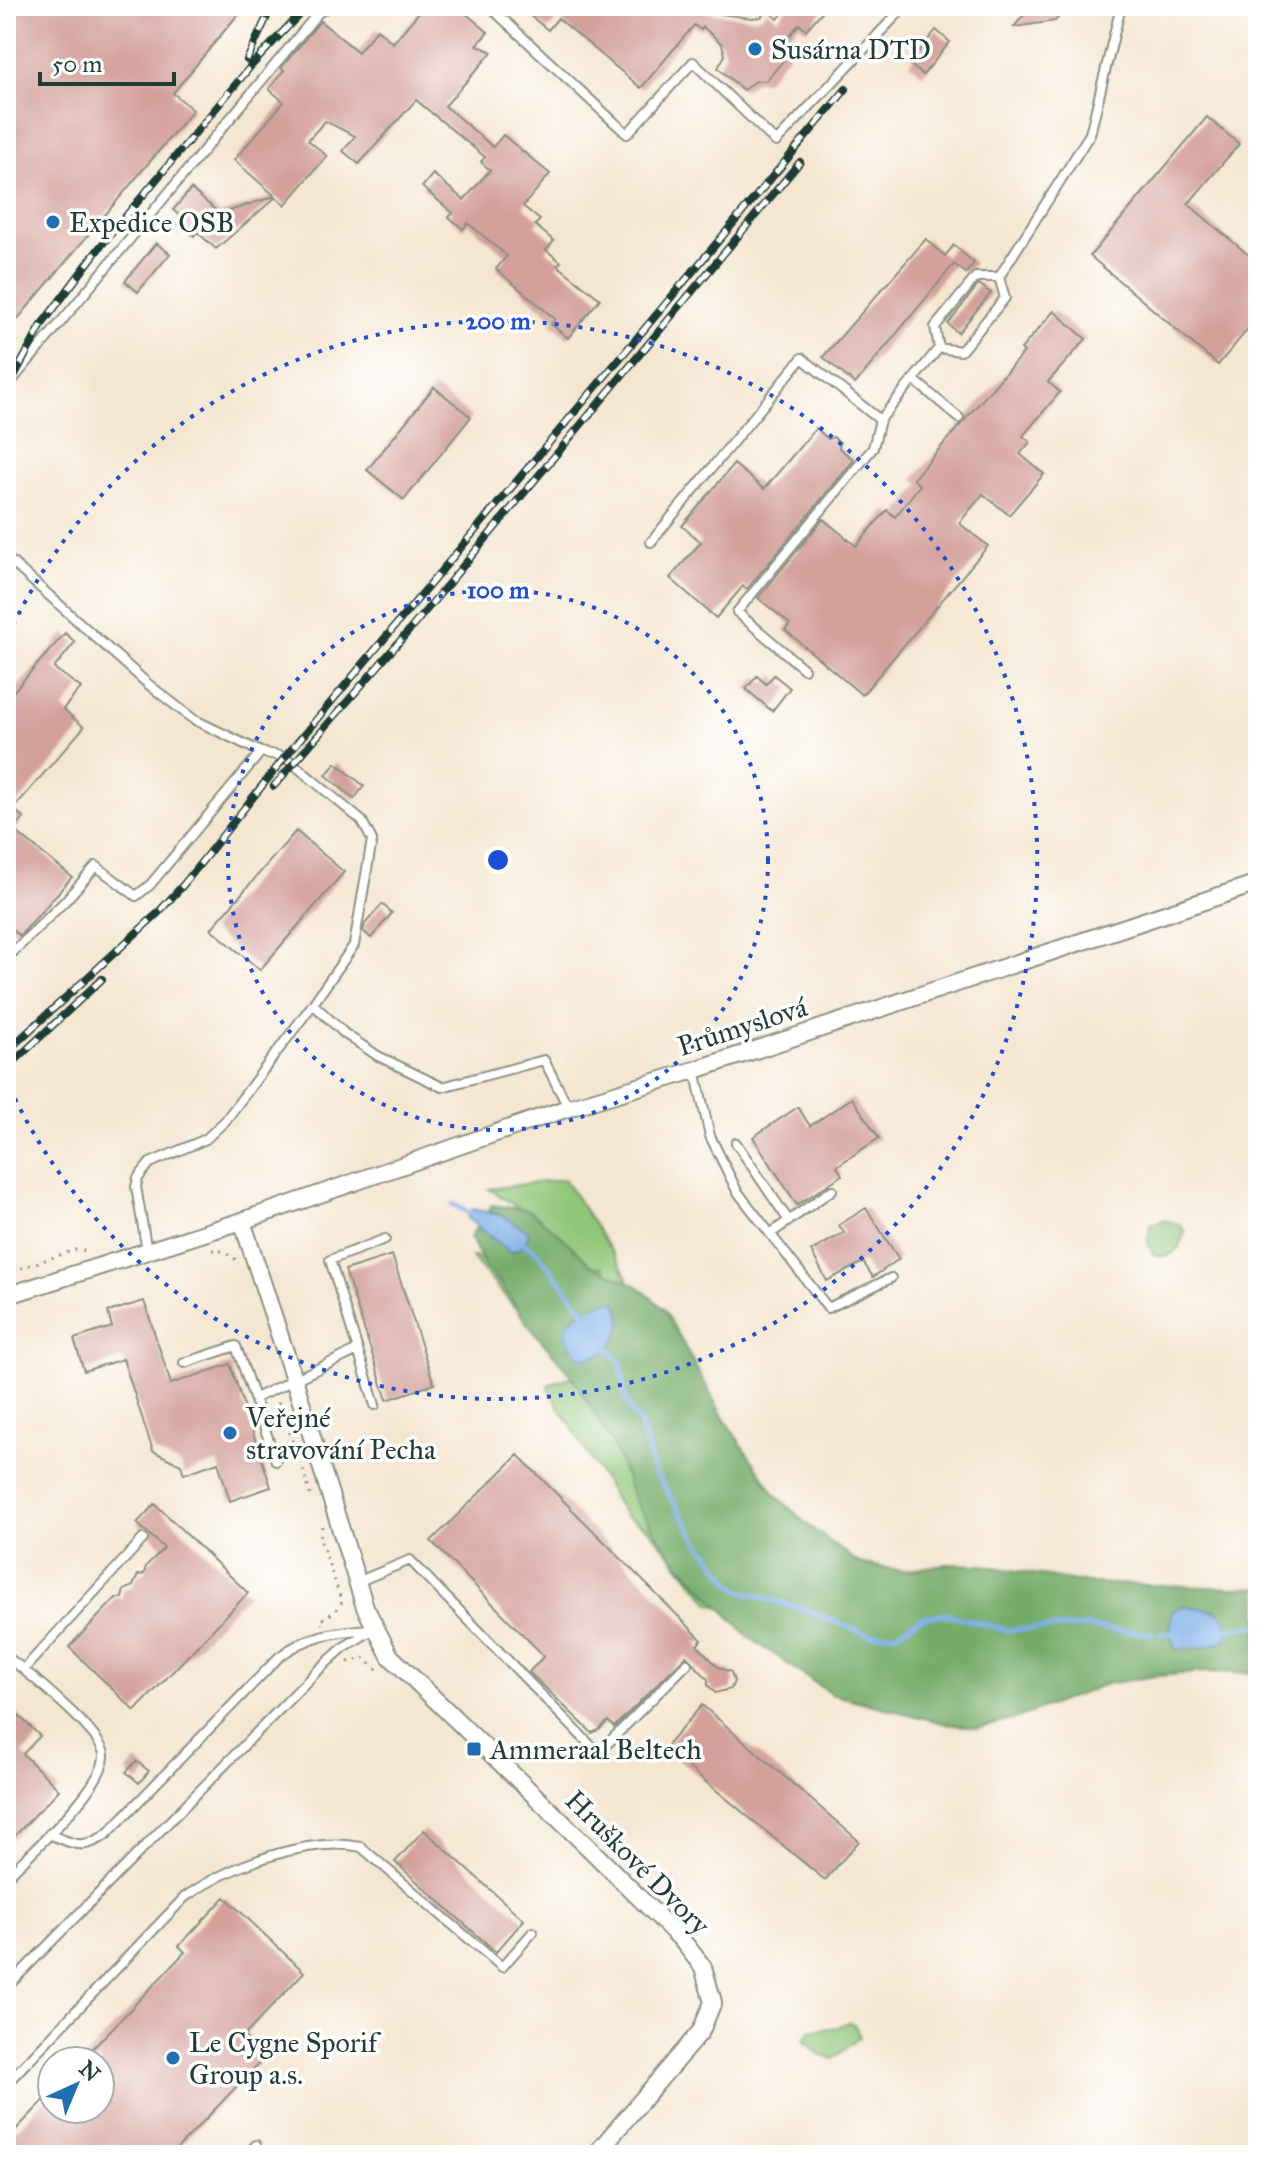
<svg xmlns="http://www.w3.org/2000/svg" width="1264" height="2161" viewBox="0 0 1264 2161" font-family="'IM FELL Great Primer',serif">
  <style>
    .green { fill: #90c678; stroke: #588256; stroke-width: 2 }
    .forest { fill: #74ab68; stroke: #4a744e; stroke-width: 2; fill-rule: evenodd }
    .water { fill: #7daee8; stroke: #4e768e; stroke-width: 2 }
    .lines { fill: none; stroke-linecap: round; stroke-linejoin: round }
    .stream { stroke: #7daee8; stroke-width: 5 }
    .building { fill: #d4a09a }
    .service-casing { stroke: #8a9282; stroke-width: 12 }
    .minor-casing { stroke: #8a9282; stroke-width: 20 }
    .path { stroke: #8a9282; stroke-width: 3; stroke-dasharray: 2 6; stroke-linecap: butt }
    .service { stroke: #fff; stroke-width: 8 }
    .minor { stroke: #fff; stroke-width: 16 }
    .rail-casing { stroke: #1f3d34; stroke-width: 8 }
    .rail { stroke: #fff; stroke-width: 5; stroke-dasharray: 15; stroke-linecap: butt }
    .ring { fill: none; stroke: #1d4ed8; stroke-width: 4; stroke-dasharray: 4 8 }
    .poi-dot { fill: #1f6fb2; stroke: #fff; stroke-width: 3 }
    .labels { text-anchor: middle; stroke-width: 7; stroke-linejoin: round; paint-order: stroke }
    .poi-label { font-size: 28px; fill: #1f3d34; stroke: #fff; text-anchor: start }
    .street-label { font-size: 28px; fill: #1f3d34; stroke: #fff }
    .centre { fill: #1d4ed8; stroke: #fff; stroke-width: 4 }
    .ring-label { font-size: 24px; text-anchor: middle; font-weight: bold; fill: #1d4ed8; stroke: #fff; stroke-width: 7; stroke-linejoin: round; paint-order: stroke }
  </style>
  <rect width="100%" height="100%" fill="#fff"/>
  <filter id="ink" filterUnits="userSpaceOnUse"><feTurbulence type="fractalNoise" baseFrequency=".0125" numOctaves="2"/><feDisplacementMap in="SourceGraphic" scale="16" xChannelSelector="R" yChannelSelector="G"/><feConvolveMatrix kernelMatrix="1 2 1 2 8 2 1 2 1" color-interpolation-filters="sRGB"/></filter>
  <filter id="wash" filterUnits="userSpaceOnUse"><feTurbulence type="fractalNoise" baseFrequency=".006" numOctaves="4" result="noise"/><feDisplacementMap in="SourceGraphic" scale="32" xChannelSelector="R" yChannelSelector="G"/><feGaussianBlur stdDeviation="1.8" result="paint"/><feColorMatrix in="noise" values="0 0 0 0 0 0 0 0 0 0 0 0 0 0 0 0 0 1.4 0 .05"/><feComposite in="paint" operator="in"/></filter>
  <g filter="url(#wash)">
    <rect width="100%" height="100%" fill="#f5e6d0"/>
    <path class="green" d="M564,1179L618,1261L648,1315L732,1612L710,1603L648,1528L625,1516L548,1388V1385L609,1362L613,1280L602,1266L514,1307L472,1257L513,1261L539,1241L528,1214L489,1189Z
      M1163,1220L1179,1224L1185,1231C1180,1248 1172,1264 1152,1253L1148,1242L1150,1224Z
      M848,2022L854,2024L860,2037L833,2059L820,2055L804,2040L810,2031L838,2027Z"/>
    <path class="forest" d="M492,1205L529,1210L557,1232L591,1265L638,1286L664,1309L725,1420L775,1494L809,1526L859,1563L902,1571L946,1564L982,1565L1088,1583L1237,1588L1258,1587V1673L1206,1672L1155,1676L1106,1684L1012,1720L978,1728L943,1723L831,1694L749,1637L671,1555L635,1502L613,1444L572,1376L528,1325L501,1284L486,1268L470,1237L477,1226L499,1244L503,1216L488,1211ZM1183,1606L1217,1610L1227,1639Z"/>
    <path class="water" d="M474,1209L503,1216L529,1232C528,1243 520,1251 510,1252L468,1219V1212Z
      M615,1301C628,1314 619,1342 604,1352C597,1358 588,1358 580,1358C575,1351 568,1343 566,1336C561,1316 600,1301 615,1301Z
      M1182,1606C1207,1609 1233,1606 1227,1639C1210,1648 1193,1649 1175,1649L1170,1633L1172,1612Z"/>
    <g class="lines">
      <path class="stream" d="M453,1204L473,1215
        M520,1242L536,1251L588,1316
        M606,1345L621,1364L625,1395L631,1412L641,1424L653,1469L697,1539L733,1585L741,1591L802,1609L869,1635L898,1633L921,1618L943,1614L1007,1630L1086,1627L1153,1634
        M1223,1630L1258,1625
        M1161,1634L1173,1633"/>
    </g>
    <g id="blocks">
      <path class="building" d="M6,6H245L173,93L193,110L6,333Z
        M424,6H457L488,32L477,45L492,52L445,106L493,147L503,135L550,174L523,206L540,220L535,225L554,241L546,250L561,262L557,265L600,299L568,338L551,324L555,319L496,269L507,256L468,223L463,229L449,217L453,213L422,187L433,174L464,200L490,170L481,162L485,157L416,100L359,164L343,151L355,136L325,121L308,140L327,156L285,205L276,197L216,249L197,232L194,236L178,224L183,218L173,210L191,189L220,214L275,196L234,160L284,102L269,89L284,70L281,68L320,21L358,52L377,29L393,43Z
        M518,6H699L706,12L751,18L761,17L767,10L778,19L788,6H827L806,30L799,24L786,40L788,55L766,81H756L743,90L718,68L725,55L722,44L703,27L701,30L694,25L641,88L558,18L548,30Z
        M1031,6H1068L1055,21L1014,27Z
        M936,30L950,42L923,75L909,64Z
        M1207,117L1239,144L1188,204L1258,263V317L1218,365L1090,256Z
        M926,239L945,256L954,245L974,263L966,273L954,264L855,384L823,357Z
        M156,243L170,254L138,292L125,281Z
        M979,284L991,293L958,333L948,324Z
        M1054,311L1086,339L1048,382L1060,392L1023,436L1030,442L1020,454L1044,474L1009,515L983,494L959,523L988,546L862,695L785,630L790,624L758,598L823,519L856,546L887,510L895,517L920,485L913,479L1024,352L1021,349Z
        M434,387L471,417L404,500L367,470Z
        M816,428L828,439L833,437L840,443L839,448L854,460L747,589L743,586L716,618L670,578L701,542L682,526L734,464L764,489Z
        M65,633L75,642L54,668L81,688L63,709L84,727L13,809L24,818L14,830L72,877L20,936L6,924V700Z
        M774,675L790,688L772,711L746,689L757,676L766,684Z
        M336,763L364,786L354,799L326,775Z
        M296,831L344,872L260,970L211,929Z
        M382,904L392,913L371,938L363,931L365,924Z
        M852,1098L879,1138L837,1166L842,1175L797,1205L753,1137L798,1107L810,1126Z
        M866,1208L899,1259L873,1277L863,1262L827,1281L811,1251L844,1233L839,1225Z
        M392,1255L434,1384L387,1400L345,1270Z
        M144,1301L171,1384L230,1364L271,1487L230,1501L218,1462L184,1474L181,1465L153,1451L123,1359L84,1371L74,1339L112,1327L108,1312Z
        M518,1455L702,1640L697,1645L718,1667L731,1672L734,1681L731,1689L715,1693L708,1685V1679L686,1656L614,1727L608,1721L599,1730L592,1733L529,1672L544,1656L431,1541Z
        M155,1504L248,1593L135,1711L69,1647L116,1598H122L124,1590L133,1586L138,1575L144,1574L146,1566L164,1548L137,1523Z
        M6,1703L40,1736L23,1754L59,1790L6,1845Z
        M702,1705L859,1841L825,1880L665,1748Z
        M136,1761L149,1771L139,1783L126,1772Z
        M424,1830L524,1920L496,1952L395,1862Z
        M225,1897L304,1972L244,2036L266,2056L171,2155H6V2140L52,2092V2109H100V2061H81L185,1952L179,1946Z"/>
    </g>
  </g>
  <g filter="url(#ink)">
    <use href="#blocks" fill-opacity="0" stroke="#8a9282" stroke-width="2"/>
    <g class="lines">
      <g class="service-casing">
        <path id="service" d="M489,6L627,134L693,62L776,142L905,6
          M939,348L961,351L1005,298L999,277L1090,134L1121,6
          M913,379L959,418
          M6,388L318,13L329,6
          M651,542L802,358L880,420
          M6,557L148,684L193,719L261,752L285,757L362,821L372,840L354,945L313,1004L225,1121L206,1139L150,1163L138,1178L136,1187L147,1251
          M804,669L737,612L873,448L880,420L939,348L935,327L976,277H999
          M6,959L66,900L96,866L136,896L150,885L261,752
          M313,1004L345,1034L378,1056L442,1087L544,1060L568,1107
          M695,1070L710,1136L737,1191L828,1308L891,1278
          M736,1143L789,1221
          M770,1234L832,1190
          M184,1363L236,1346L276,1461
          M255,1398L358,1350
          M375,1405L330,1260L385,1239
          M357,1582L410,1560L598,1753L687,1664
          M6,1656C26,1671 103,1733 104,1755C105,1787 29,1854 6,1878
          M24,1669L143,1539
          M49,1834C73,1844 83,1851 107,1834L279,1657C307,1635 334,1632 369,1629
          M6,1988L315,1673L344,1647L374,1629
          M6,2084L185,1897C229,1866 308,1836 361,1847L502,1967L533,1932
          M246,2155L256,2145"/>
      </g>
      <g class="minor-casing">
        <path id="minor" d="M242,1221L294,1379L365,1607L390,1656L592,1851L681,1939L703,1967L713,2002L701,2031L595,2155
          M6,1296L242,1221L568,1108L695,1070L1258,883"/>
      </g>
      <path class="path" d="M212,1250L222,1251L237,1260
        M6,1273L75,1250L90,1251
        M278,1402L298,1455
        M303,1470L311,1497
        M322,1526L320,1539L342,1602L334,1612L320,1621L322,1624
        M348,1662L364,1658L379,1671"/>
      <use href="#service" class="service"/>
      <use href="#minor" class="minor"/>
      <g class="rail-casing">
        <path id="rail" d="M247,60L272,6
          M6,391L43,323L100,247L251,66L307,6
          M274,786L413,626L800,162
          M6,1052L157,914L184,884L285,757L846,89
          M6,1069L102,979"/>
      </g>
      <use href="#rail" class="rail"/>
    </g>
  </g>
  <g class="ring">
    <circle cx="498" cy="860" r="270"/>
    <path d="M8 636A539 539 0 1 1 8 1084"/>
  </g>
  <g class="poi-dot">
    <circle cx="755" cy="49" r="8"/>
    <circle cx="53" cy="222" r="8"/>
    <circle cx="230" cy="1433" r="8"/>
    <rect x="466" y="1741" width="16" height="16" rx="4"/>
    <circle cx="173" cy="2058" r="8"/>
  </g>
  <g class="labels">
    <g class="poi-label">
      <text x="771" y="59">Susárna DTD</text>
      <text x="69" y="232">Expedice OSB</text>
      <text x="246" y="1427">Veřejné<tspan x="246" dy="32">stravování Pecha</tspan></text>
      <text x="490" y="1759">Ammeraal Beltech</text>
      <text x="189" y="2052">Le Cygne Sporif<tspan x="189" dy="32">Group a.s.</tspan></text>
    </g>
    <g class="street-label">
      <text transform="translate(742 1026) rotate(-18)" y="10">Průmyslová</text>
      <text transform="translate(638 1862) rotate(45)" y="10">Hruškové Dvory</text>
    </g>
  </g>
  <circle cx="498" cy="860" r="12" class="centre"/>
  <g class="ring-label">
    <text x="498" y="329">200 m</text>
    <text x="498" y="598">100 m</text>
  </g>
  <rect width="1264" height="2161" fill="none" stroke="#fff" stroke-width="32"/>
  <g transform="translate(76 2085) rotate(44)"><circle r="38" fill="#ffffff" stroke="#a5b1ae" stroke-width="2"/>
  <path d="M0-6L14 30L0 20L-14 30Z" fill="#1f6fb2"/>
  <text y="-12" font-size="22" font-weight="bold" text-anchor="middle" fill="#1f3d34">N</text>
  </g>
  <path d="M40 72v12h134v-12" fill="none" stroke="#1f3d34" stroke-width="4"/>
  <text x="52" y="72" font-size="24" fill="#1f3d34" stroke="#ffffff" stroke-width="6" paint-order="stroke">50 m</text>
</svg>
